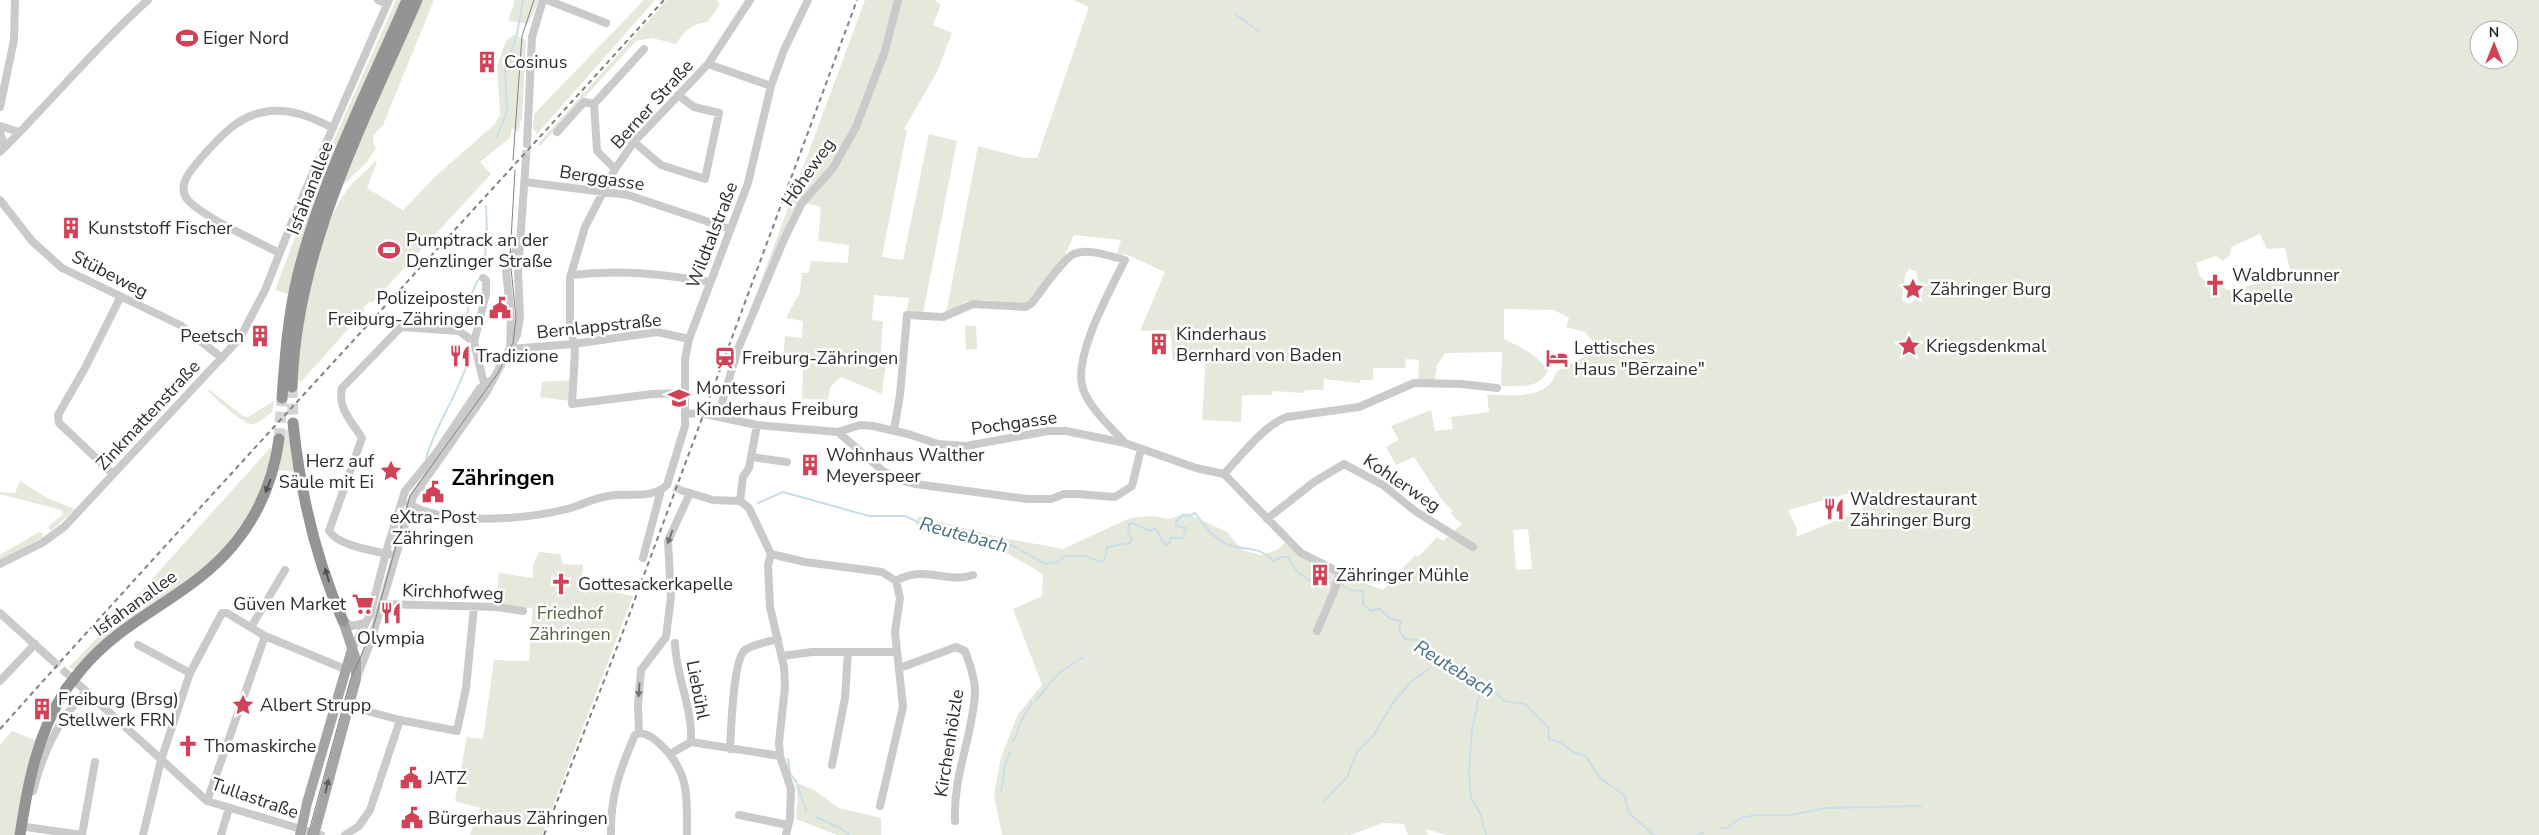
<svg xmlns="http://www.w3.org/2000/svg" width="2539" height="835" viewBox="0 0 2539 835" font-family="'Nunito Sans',sans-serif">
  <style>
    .green { fill: #e4e9dc; fill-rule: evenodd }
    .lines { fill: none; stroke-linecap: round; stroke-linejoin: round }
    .stream { stroke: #cadee7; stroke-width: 2 }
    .minor-tunnel { stroke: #d5d5d5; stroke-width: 8; stroke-dasharray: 8 4; stroke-linecap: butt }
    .highway-tunnel { stroke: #d5d5d5; stroke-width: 11; stroke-dasharray: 11 5.5; stroke-linecap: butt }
    .minor { stroke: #cacaca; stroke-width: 8 }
    .major { stroke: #a5a5a5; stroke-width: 10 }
    .highway { stroke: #949494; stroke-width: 11 }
    .tram { stroke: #828282; stroke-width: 1 }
    .rail { stroke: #828282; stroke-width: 2; stroke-dasharray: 5 4; stroke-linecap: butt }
    .highway-bridge { stroke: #949494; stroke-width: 11 }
    .oneway { fill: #515151 }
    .oneway2 { fill: #747474 }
    .oneway3 { fill: #5d5d5d }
    .labels { text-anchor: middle; stroke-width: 5; stroke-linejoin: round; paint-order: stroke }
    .poi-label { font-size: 18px; fill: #2d2d2d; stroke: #fff; text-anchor: start }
    .street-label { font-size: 18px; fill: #2d2d2d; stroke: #fff }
    .park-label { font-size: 18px; fill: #53643f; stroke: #fff }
    .water-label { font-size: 19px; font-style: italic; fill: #447186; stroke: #fff }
    .district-label { font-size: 22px; font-weight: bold; fill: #000; stroke: #fff }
  </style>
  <rect width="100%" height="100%" fill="#fff"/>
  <path class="green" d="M396,0H403L288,294L275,290L323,164Z
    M421,0H434L383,125L374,135L373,143L376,148L368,161L343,185L341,184Z
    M515,0H539L528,24L508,21Z
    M644,0H655L537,134L533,129L534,114Z
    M667,0H716L720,5L707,22C692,24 684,31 676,44L652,38L636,41L540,146L538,144Z
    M865,0H934L941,4L933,25L952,33L937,72L904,129L907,130L882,257L903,260L929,134L957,141L923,313L907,312L909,298L874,295L872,320L883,321L880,361L886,362L882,394L841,377L830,387L828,400L802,399L803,367L783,363L785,336L802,338L803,321L786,318L800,292L802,273H809L811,261L848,263L849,245L818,241L821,207L801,202L749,313Z
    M1073,0H2539V835H1446L1426,829L1428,835H1408L1404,824L1383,823L1350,835H1002L994,795L1001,757L1018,714L1042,685L1013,609L1042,596L1043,574L1007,553L921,530L916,524L918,516L998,537L1063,549L1130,518L1151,516L1170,519L1186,513L1227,532L1242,550L1261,555L1277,550L1284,543L1336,572L1383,590L1415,555L1418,557L1437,537L1443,541L1462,524L1451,514L1453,511L1442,500L1414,457L1396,465L1386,447L1399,440L1391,426L1431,410L1435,431L1453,429L1451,417L1489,412L1487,394C1508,396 1550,400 1556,372L1599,349L1585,332L1566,327L1569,318L1554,310L1504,309V339C1521,347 1537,355 1548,370C1542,389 1517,386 1501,386L1502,352L1445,353L1437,365L1435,381L1418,380L1419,360L1406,359L1405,368H1373V380H1360V383L1324,379L1323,390H1305L1304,393L1273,391L1272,395H1242L1241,422L1202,420L1206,355L1173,360L1170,330L1140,331L1165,272L1128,255L1117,254L1121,240L1074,235L1064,258L1027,304L985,300L967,301L946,314L978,146L1024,158H1037L1089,7ZM2479,30H2509V60H2479ZM2260,234L2267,249L2285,248L2290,270L2233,292L2219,286L2215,289L2200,276L2196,263L2216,256L2223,261L2230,255L2231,247ZM1909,269L1916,271L1919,284L1923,285V292L1918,299L1908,304L1902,300L1905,276ZM1850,493L1870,501L1860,511L1796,537L1797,529L1788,510ZM1528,529L1532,569L1516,570L1513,530Z
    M513,35L526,40L522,121H520L519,132L512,128L510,138L480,162L491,174L372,303L370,301L363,308L365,310L301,382L299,380L295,385C300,330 313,243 343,196C353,180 364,174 375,161L377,162L367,188L403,210L438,174L494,125L500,115L497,66L506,41Z
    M965,326H976L977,349L966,350Z
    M569,380L570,401L540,397L542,382Z
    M206,387L243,416L248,417L274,401L272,412C266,416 258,425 251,424C242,423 209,394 206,387Z
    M291,425L296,472L277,470L283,433Z
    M271,447L272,464L256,506L215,560L75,671L69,667L126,608Z
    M20,481L47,498L75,509L51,531L48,527L63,514L61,510L0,494V492L15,493Z
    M39,532L43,533L42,538L0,560V555Z
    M539,552L560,554L563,564L583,565L581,585L633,596L542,835H470L480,808L455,801L467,737L483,739L494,660L529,661L533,603L532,608L501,607L496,604L499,573L533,578V565Z
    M12,731L37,741L16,835H0V745Z
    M795,782L814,790L839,808L881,818V835H837L796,819L798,797Z"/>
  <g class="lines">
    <path class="stream" d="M1236,15L1259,31
      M497,137L507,111L505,71L517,34L523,0
      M484,266L487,235L486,206
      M466,326L469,299L478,280
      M426,458C437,422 459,393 469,358
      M424,486V504
      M758,503L783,492L869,516H905L922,524L962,530L972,536L1013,546L1046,564L1058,562L1065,556H1085L1101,562L1105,559L1107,547L1130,543L1132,539L1128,532L1129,524L1132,523L1150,531L1154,528C1160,532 1160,541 1166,545L1169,544L1171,538H1183L1186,528L1176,526V522L1182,515L1189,516L1195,513C1204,525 1215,541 1230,545C1249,552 1258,545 1273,561L1282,557H1289C1290,569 1308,581 1319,583C1324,584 1331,582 1336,582
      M1340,584L1350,590L1363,591V604L1371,611L1379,608L1389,618L1401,621L1399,630L1405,639L1418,640L1429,652L1491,688L1504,701L1525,704L1548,727L1549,739L1560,742L1575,753L1586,756L1600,778L1624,795L1629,813L1654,835
      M1435,665L1444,660
      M1482,682L1472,730L1469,772L1471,798L1481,815L1486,835
      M1036,700L1059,673L1082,658
      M1013,742L1023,717L1032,703
      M788,759L790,773L796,782
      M798,787L806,811
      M1001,792L1005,765L1010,752
      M1324,801L1347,777L1357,752L1373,736L1395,700L1412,681L1430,668
      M816,817L842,829L849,835
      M1720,828H1726L1741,818L1756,815H1791L1826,808L1921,806
      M1698,835L1704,832"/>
    <path class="minor-tunnel" d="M526,158L527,144
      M674,487L683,491
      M53,661L65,672"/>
    <path class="highway-tunnel" d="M292,387L293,423
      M279,439L282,398"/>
    <path class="minor" d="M378,0L387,4
      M547,0L606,23
      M750,0L708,64L771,86
      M0,107L14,40L15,0
      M0,126L16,131
      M557,132L584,102L594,104
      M0,133L5,147
      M634,142L661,165L705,179L719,113L694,107L678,95
      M527,144L532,37L543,0
      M0,152C50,103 95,47 148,0
      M615,169L597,151L594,104L644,49
      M525,182L628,195L730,229
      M0,200L32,241L62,268L180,325L222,358
      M279,253C257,241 202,217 187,199C184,195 183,189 184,184C186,171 224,132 236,124C244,118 254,114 264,112C289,107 311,117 333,128
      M571,275C621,269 660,274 710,282
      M483,278L486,280V294L474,342L485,388
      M510,349L573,344L657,332L689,339
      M510,349L511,317L506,271L508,263L519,245
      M685,393L653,394L572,404L575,351L570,325V278L585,227L615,169L634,142L708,64
      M686,414L700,413L757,425L838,432L860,425L873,426L908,434L938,444L966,446L1048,431H1066L1125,443L1196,468L1224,474L1301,553L1339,572C1340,582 1322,618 1317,631
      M718,416L738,349L785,237L802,203L833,168L856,127L885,51L898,0
      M894,430L900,395L907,315L943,317L973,304L1026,307L1032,303C1040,292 1062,261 1072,255C1086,247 1110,256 1125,260C1111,289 1072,357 1083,389C1090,409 1111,427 1125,443
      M838,432L883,471L904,481L915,484L1027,499H1051L1064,494H1077L1115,497L1132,486L1141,449
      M752,457L787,462
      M113,474L59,423L58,415L85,368L120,298
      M1224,474C1241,456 1264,425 1287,417L1359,407L1414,383L1461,384L1497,388
      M667,485L685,426V359L689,339L748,183L771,86L784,50L808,0
      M683,491L713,500L740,501L749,508L771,554
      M740,501L743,477L749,468L757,425
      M409,504C447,527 530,519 571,508C584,504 595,498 608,496C627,492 652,500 667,485
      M1267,519L1314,482L1344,464L1383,485L1415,511L1473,547
      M771,554L768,565L770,607L784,667L785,687L779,742L780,756L791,789L790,818L786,835
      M771,554L805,562L882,572L896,581C924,564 947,584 973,575
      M396,556C378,551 339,547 329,531L362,438C352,422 337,408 342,388L401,327L459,331L474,342
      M643,558L661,490
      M0,564L42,543L64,527L240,338L265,290L298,207L389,0
      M382,604L496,607L523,611
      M0,613L53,661
      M343,621L352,626L365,623
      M251,627L285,570
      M675,643C676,677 693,709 691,742
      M138,645L190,673
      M352,649L370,615L387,549L405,491L437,452L480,388L490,381
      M782,656L812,652H897
      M900,668L956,647L965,651C970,664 975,679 975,692C973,737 953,773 955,821
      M65,672L70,676
      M357,677L371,641L413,497L486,393L517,335L520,317L518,272L526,158
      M0,681L35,644
      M78,684L207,801L321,835
      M348,706L400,720L457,731L466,688L474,607
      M639,733L638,705L641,670L666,637L671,597L668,541L690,493
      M639,733C648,733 656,740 662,746C690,773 687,799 687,835
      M730,749C731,732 733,659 745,650C753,644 768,642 778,639
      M670,754L691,742L780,756
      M832,765L845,698L848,652
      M33,791C43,752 58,720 86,691
      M207,801L265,636
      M880,806L903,707L895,632L900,598L896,581
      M739,815L788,825
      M26,827L82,835
      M82,835L95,762
      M143,835L161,760L190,673L222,613H227L265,636L345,669
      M221,835L229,808
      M345,835L359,826L370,810L400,720
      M611,835C610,797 620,769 635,735L639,733"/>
    <path class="major" d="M300,835L307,803L352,649
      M314,835L356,679V660L343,621"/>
    <path class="highway" d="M292,387C296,249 363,124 417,0
      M282,398C285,357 288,315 298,274C322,179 368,90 407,0
      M293,423C300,490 316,560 343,621
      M81,670C112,632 153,612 191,584C241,548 271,499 279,439
      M20,835C28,783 37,734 66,689"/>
    <path class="tram" d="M513,160L522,36L534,0
      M308,835L350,681L373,628L410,496L498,373L513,343L516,318L510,258L515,170"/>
    <path class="rail" d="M0,729C219,484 444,244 664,0
      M544,835L621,637L857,0"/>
    <path class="highway-bridge" d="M66,689L81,670"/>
  </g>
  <defs><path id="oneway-solid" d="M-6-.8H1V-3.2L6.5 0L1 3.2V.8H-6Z" transform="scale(1.25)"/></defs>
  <g class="oneway">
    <use href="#oneway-solid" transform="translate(268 486) rotate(111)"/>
    <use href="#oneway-solid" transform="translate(327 575) rotate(-107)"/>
  </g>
  <g class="oneway2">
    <use href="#oneway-solid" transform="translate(670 537) rotate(110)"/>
    <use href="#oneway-solid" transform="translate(639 690) rotate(94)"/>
  </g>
  <use class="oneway3" href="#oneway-solid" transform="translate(327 786) rotate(-77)"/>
  <defs>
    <g id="stadium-bare" transform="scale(1.725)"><path d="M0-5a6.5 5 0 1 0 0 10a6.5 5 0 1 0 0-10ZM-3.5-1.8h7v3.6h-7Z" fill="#d24156" stroke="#fff" stroke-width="2.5" paint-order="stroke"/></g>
    <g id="building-bare" transform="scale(1.725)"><path d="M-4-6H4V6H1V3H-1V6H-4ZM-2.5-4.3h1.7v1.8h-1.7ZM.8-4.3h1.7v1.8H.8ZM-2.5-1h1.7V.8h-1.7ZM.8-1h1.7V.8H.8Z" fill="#d24156" stroke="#fff" stroke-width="2.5" paint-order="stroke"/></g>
    <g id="church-bare" transform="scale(1.725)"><path d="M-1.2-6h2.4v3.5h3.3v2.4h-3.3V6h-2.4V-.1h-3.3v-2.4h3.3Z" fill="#d24156" stroke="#fff" stroke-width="2.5" paint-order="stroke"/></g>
    <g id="sight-bare" transform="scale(1.725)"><path d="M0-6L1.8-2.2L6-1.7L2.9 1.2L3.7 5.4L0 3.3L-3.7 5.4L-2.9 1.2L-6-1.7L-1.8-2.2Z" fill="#d24156" stroke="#fff" stroke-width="2.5" paint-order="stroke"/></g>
    <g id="civic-bare" transform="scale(1.725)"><path d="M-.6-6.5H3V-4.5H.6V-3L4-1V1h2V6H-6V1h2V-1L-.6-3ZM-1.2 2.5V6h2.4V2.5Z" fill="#d24156" stroke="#fff" stroke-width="2.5" paint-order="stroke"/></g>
    <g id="restaurant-bare" transform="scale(1.725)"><path d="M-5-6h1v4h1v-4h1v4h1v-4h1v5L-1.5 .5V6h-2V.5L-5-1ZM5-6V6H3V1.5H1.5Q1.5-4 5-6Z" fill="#d24156" stroke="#fff" stroke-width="2.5" paint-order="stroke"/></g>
    <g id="station-bare" transform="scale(1.725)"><path d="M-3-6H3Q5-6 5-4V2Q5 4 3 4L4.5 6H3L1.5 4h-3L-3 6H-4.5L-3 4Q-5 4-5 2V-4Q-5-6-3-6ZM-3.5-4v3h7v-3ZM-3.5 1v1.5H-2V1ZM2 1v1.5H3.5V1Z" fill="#d24156" stroke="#fff" stroke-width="2.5" paint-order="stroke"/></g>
    <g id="hotel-bare" transform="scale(1.725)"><path d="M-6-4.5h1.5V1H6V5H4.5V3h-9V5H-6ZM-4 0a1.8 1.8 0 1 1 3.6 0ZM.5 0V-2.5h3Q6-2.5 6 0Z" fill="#d24156" stroke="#fff" stroke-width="2.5" paint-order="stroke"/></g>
    <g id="school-bare" transform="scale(1.725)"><path d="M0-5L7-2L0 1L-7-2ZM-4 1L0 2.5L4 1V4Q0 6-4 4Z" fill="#d24156" stroke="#fff" stroke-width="2.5" paint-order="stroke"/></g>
    <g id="supermarket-bare" transform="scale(1.725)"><path d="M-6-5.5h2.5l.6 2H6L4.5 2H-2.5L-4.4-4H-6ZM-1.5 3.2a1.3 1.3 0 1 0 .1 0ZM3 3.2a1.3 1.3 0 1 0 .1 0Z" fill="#d24156" stroke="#fff" stroke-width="2.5" paint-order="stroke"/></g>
  </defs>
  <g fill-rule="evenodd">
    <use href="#stadium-bare" x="187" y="38"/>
    <use href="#building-bare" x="487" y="62"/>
    <use href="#building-bare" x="71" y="228"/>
    <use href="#stadium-bare" x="389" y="250"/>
    <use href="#church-bare" x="2215" y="285"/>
    <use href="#sight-bare" x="1913" y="289"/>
    <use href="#civic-bare" x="500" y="308"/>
    <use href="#building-bare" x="260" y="336"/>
    <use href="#building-bare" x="1159" y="344"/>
    <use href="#sight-bare" x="1909" y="346"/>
    <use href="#restaurant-bare" x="460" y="356"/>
    <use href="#station-bare" x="725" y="358"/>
    <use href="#hotel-bare" x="1557" y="358"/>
    <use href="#school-bare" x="679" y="398"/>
    <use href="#building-bare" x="810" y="465"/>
    <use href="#sight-bare" x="391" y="471"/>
    <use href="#civic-bare" x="433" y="492"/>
    <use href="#restaurant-bare" x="1834" y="509"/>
    <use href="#building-bare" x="1320" y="575"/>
    <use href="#church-bare" x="561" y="584"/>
    <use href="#supermarket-bare" x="363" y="604"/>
    <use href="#restaurant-bare" x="391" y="613"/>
    <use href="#sight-bare" x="243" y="705"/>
    <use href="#building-bare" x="42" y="709"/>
    <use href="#church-bare" x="188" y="746"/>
    <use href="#civic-bare" x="411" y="778"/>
    <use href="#civic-bare" x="412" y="818"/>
  </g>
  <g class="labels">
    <g class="poi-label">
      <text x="203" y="44">Eiger Nord</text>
      <text x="504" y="68">Cosinus</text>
      <text x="88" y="234">Kunststoff Fischer</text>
      <text x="406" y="246">Pumptrack an der<tspan x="406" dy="21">Denzlinger Straße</tspan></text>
      <text x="2232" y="281">Waldbrunner<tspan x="2232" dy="21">Kapelle</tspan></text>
      <text x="1930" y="295">Zähringer Burg</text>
      <text x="484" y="304" text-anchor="end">Polizeiposten<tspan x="484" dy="21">Freiburg-Zähringen</tspan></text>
      <text x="1176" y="340">Kinderhaus<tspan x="1176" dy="21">Bernhard von Baden</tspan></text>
      <text x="244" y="342" text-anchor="end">Peetsch</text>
      <text x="1926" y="352">Kriegsdenkmal</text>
      <text x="1574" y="354">Lettisches<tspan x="1574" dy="21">Haus "Bērzaine"</tspan></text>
      <text x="476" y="362">Tradizione</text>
      <text x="742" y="364">Freiburg-Zähringen</text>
      <text x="696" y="394">Montessori<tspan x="696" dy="21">Kinderhaus Freiburg</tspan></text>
      <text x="826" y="461">Wohnhaus Walther<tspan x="826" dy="21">Meyerspeer</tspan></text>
      <text x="374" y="467" text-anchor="end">Herz auf<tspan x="374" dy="21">Säule mit Ei</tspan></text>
      <text x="1850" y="505">Waldrestaurant<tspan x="1850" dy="21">Zähringer Burg</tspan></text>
      <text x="433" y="523" text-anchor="middle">eXtra-Post<tspan x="433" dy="21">Zähringen</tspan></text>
      <text x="1336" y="581">Zähringer Mühle</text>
      <text x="578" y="590">Gottesackerkapelle</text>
      <text x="346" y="610" text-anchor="end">Güven Market</text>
      <text x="391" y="644" text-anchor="middle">Olympia</text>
      <text x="58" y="705">Freiburg (Brsg)<tspan x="58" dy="21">Stellwerk FRN</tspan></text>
      <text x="260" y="711">Albert Strupp</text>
      <text x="204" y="752">Thomaskirche</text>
      <text x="428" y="784">JATZ</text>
      <text x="428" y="824">Bürgerhaus Zähringen</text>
    </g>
    <g class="street-label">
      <text transform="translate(652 104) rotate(-48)" y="6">Berner Straße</text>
      <text transform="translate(808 172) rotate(-55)" y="6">Höheweg</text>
      <text transform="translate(602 178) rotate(9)" y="6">Berggasse</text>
      <text transform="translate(310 188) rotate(-69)" y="6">Isfahanallee</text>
      <text transform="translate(712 235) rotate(-69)" y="6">Wildtalstraße</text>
      <text transform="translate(110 274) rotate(27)" y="6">Stübeweg</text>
      <text transform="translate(599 326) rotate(-6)" y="6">Bernlappstraße</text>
      <text transform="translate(148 415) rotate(-47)" y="6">Zinkmattenstraße</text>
      <text transform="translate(1014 423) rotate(-8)" y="6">Pochgasse</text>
      <text transform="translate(1402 483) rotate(34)" y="6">Kohlerweg</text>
      <text transform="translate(453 592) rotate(2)" y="6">Kirchhofweg</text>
      <text transform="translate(135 603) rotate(-36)" y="6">Isfahanallee</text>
      <text transform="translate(698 690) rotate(79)" y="6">Liebühl</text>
      <text transform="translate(949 743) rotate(-81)" y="6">Kirchenhölzle</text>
      <text transform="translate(255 798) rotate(19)" y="6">Tullastraße</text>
    </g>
    <g class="park-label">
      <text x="570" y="619">Friedhof<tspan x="570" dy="21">Zähringen</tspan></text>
    </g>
    <g class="water-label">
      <text transform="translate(964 534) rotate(15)" y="7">Reutebach</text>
      <text transform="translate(1455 668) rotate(32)" y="7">Reutebach</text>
    </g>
    <g class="district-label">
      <text x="503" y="485">Zähringen</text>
    </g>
  </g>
  <g transform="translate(2494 45)"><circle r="24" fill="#ffffff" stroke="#ababab"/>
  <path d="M0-4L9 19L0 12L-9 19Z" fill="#d24156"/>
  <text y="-8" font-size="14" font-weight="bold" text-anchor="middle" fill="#2d2d2d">N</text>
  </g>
</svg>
